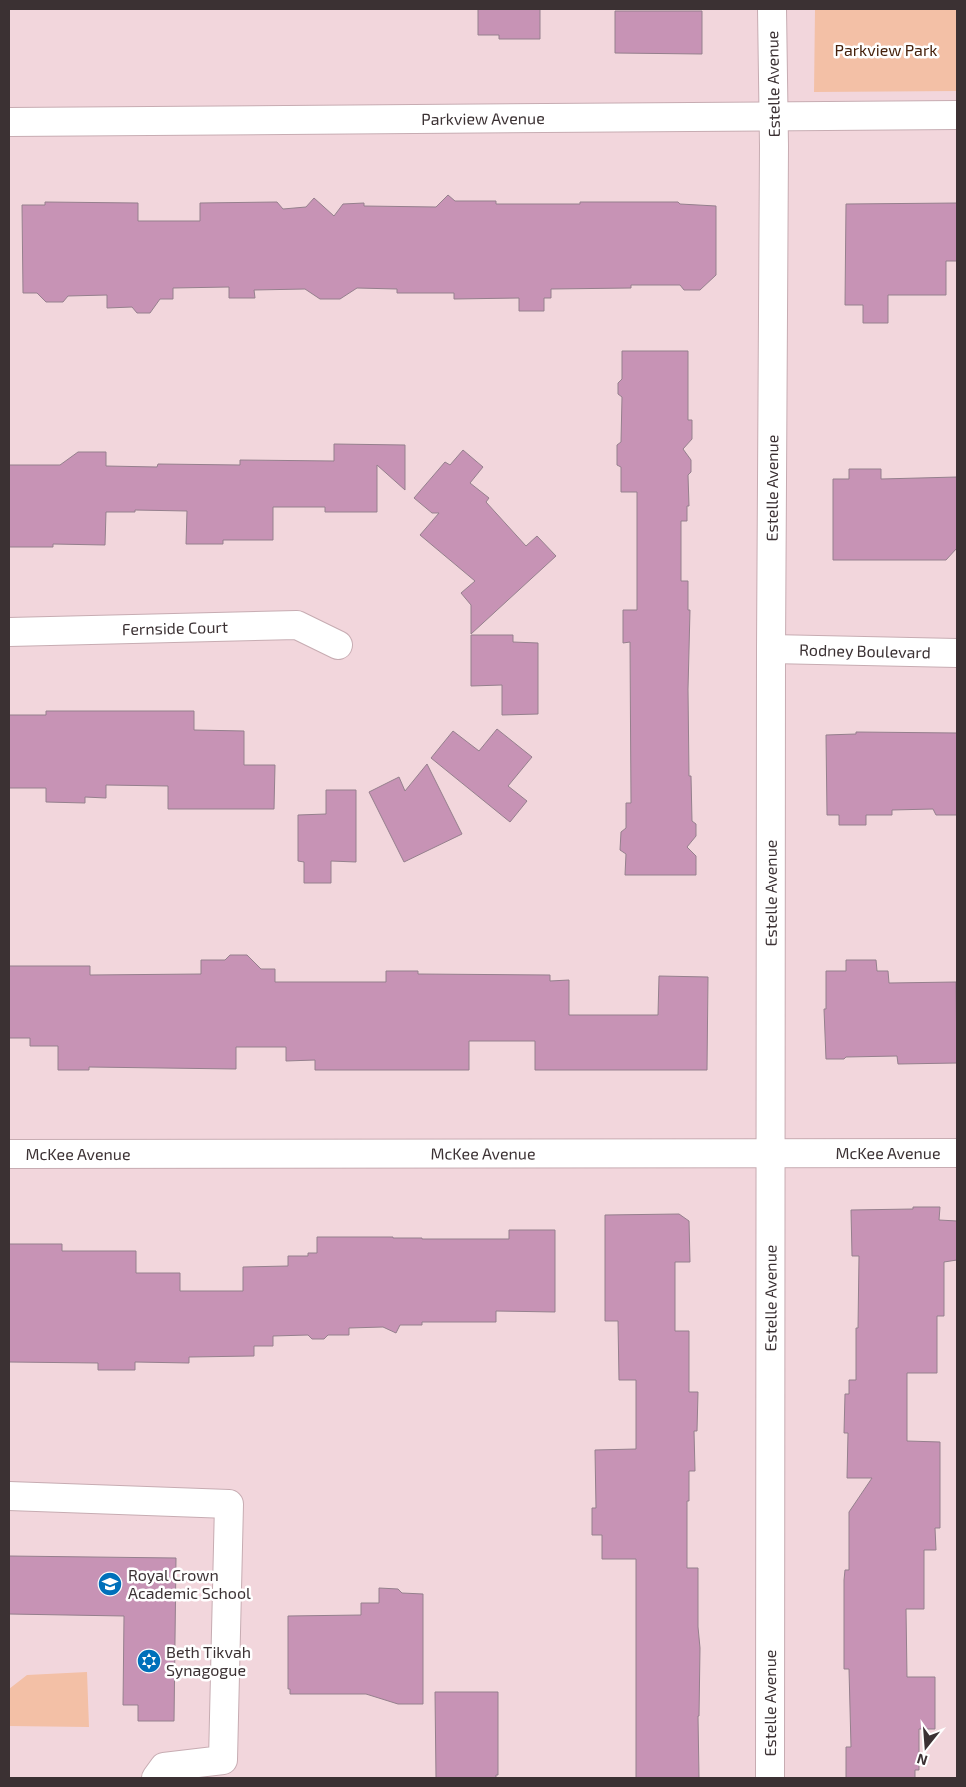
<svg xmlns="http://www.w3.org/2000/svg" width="966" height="1787" viewBox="0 0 966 1787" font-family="'Exo 2',sans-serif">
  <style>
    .green { fill: #f3c0a6 }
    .building { fill: #c793b5; stroke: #95808d }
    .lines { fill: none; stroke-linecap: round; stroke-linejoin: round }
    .minor-casing { stroke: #c7acb2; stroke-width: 30 }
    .minor { stroke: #fff; stroke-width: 28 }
    .labels { text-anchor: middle; stroke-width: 5; stroke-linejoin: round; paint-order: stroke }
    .park-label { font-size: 16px; fill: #46220c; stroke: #fff }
    .street-label { font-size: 16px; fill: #3b3133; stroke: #fff }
    .poi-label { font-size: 16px; fill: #3b3133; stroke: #fff; text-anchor: start }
  </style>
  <rect width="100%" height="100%" fill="#f2d6dc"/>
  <path class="green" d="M815,9H957V91L814,92Z
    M87,1672L89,1727L9,1726V1689L27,1675Z"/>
  <path class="building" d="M478,9H540V39H499V35H478Z
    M615,11H702V54L615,53Z
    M448,195L455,201H496V204H580V202H678L680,204L716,206V275L700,290H684L680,285H631V288L551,289V298H544V311H519V298L454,299V293H397V289L357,288L340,299H320L305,289L254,290L255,298H229V287L173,288V299H160L150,313H137L132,307L107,308V295L68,296L63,302H46L37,293H23L22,205H45V202L138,203V221H200V203L277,202L283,209L306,207L314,198L334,216L343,204L364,203V206L436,207Z
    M957,203V261H946V295H888V323H863V305H845L846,204Z
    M622,351H688V420H692V439L683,449L691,460V472L688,475L689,506H687V521H681V581H688V610H690L688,689L689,776H691L692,821L696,824V836L687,847L696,856V875H625L626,854L620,850L621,832L626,828V803H631L630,642L623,643V610H637V492H621V467L617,465V445L621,442L622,397L618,394V383L622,379Z
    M334,444L405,445V490L377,465V512H325V507H273V540H223V544H186L187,511L135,510V512H106L105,545L53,544V547H9V465H60L78,452H106V466L157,467L158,464L240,465V460L334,461Z
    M463,450L483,467L470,483L489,498L486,502L526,546L537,536L556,556L471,634V605L461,593L475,581L420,535L439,513H432L414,498L445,462L450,465Z
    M849,469H881V479L957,477V548L946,560H833V479H849Z
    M471,635H513V642L538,643V714L502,715V685L471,686Z
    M46,711H194V730L244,731V765H275L274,809H168V786L106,785V798L85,797V803L46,802V788H9V715H46Z
    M497,729L532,757L508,786L527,801L510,822L431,758L453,731L479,751Z
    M856,732L957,733V815H936L933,809L892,810V815H866V825H839V815H827L826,735L856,734Z
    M427,764L462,834L404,862L369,792L399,777L405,791Z
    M326,790H356V862L331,861V883H304V862L298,861V815L326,814Z
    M230,955H247L261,969H275V982H386V971H418V974L550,975V981L569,980V1015H658L659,976L708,977L707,1070H535V1041H469V1070H315V1060L286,1061V1047H236V1069L89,1067V1070H58V1046H30V1038H9V966H90V975L201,974V960H225Z
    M846,960H876L877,971H888L889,983L956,982L957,1063L898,1064L897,1056L846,1057L844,1059H826L824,1009H826V971H846Z
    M913,1207H940L939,1220L957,1221V1260L944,1262V1316H937V1373H907V1441L940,1442V1528H935L936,1550H924V1609H906L907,1677H935V1729H919V1770H915V1778H846V1747H851L849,1669H844V1580L845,1570H849V1512L872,1478H847L848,1433H844L845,1394H849V1380H856V1328H858L859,1256H852L851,1210L913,1209Z
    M679,1214L689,1221L690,1262H675V1331H689V1392H698L697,1431H694L695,1471H689V1501H687V1568H698V1627L700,1648L699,1716H698L699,1778H636V1559H602V1535H592V1508H596L595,1450L636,1449V1380H619L618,1321H605V1215Z
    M509,1230H555V1312L496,1311V1322H422V1325H400L396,1333L383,1327L349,1328V1335H328L324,1339H312L308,1335L273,1336V1346H254V1356L189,1357V1363L135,1362V1370H98V1363L9,1362V1244H62V1251H136V1273H180V1291H243V1267L288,1266V1256H308V1253H317V1237H393V1238H422V1239H509Z
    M9,1556L176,1558L174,1721H138V1705H123L124,1616L9,1614Z
    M379,1588L398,1589L402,1593L423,1594V1704H398L366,1694H290V1689H288V1616L361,1615V1603H379Z
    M435,1692H498V1775H496V1778H436Z"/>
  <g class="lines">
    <g class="minor-casing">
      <g id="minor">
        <path id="s1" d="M9,122L957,115"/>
        <path id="s2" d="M9,632L297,625L338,645"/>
        <path id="s3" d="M771,649L957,653"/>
        <path id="s4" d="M9,1154L957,1153"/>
        <path d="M9,1496L229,1504L223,1760L164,1767L156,1778"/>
        <path id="s5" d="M770,1778L771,649L774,146L772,9"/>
      </g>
    </g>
    <use href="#minor" class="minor"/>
  </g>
  <defs>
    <g id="school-disc" transform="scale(1.25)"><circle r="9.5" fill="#0070ba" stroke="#fff"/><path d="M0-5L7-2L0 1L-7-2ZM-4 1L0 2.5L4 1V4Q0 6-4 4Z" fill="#fff"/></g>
    <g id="synagogue-disc" transform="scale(1.25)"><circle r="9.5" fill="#0070ba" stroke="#fff"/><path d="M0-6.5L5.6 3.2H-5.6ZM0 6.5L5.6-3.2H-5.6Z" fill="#fff"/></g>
  </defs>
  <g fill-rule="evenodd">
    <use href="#school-disc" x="110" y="1584"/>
    <use href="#synagogue-disc" x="149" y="1661"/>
  </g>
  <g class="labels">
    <g class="park-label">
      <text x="886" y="56">Parkview Park</text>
    </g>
    <g class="street-label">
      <text transform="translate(773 84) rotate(-91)" y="6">Estelle Avenue</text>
      <text dy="6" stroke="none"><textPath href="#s1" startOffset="474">Parkview Avenue</textPath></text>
      <text dy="6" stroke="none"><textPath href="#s5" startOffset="1290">Estelle Avenue</textPath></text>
      <text dy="6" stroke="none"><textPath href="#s2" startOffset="166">Fernside Court</textPath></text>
      <text dy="6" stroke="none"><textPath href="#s3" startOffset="94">Rodney Boulevard</textPath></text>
      <text dy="6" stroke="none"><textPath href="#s5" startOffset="885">Estelle Avenue</textPath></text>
      <text dy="6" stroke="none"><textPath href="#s4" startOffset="474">McKee Avenue</textPath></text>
      <text dy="6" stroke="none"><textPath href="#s4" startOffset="879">McKee Avenue</textPath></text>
      <text dy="6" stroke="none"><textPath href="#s4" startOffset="69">McKee Avenue</textPath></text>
      <text dy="6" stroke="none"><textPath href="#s5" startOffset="480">Estelle Avenue</textPath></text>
      <text dy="6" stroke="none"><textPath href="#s5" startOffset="75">Estelle Avenue</textPath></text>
    </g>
    <g class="poi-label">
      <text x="128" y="1581">Royal Crown<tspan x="128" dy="18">Academic School</tspan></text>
      <text x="166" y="1658">Beth Tikvah<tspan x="166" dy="18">Synagogue</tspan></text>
    </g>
  </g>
  <rect width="966" height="1787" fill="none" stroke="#3b3133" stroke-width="20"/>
  <g transform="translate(926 1747) rotate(197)" stroke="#ffffff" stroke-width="4" paint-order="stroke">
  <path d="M0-4L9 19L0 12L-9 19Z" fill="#3b3133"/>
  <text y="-8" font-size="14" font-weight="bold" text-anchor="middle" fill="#3b3133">N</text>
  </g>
</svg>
